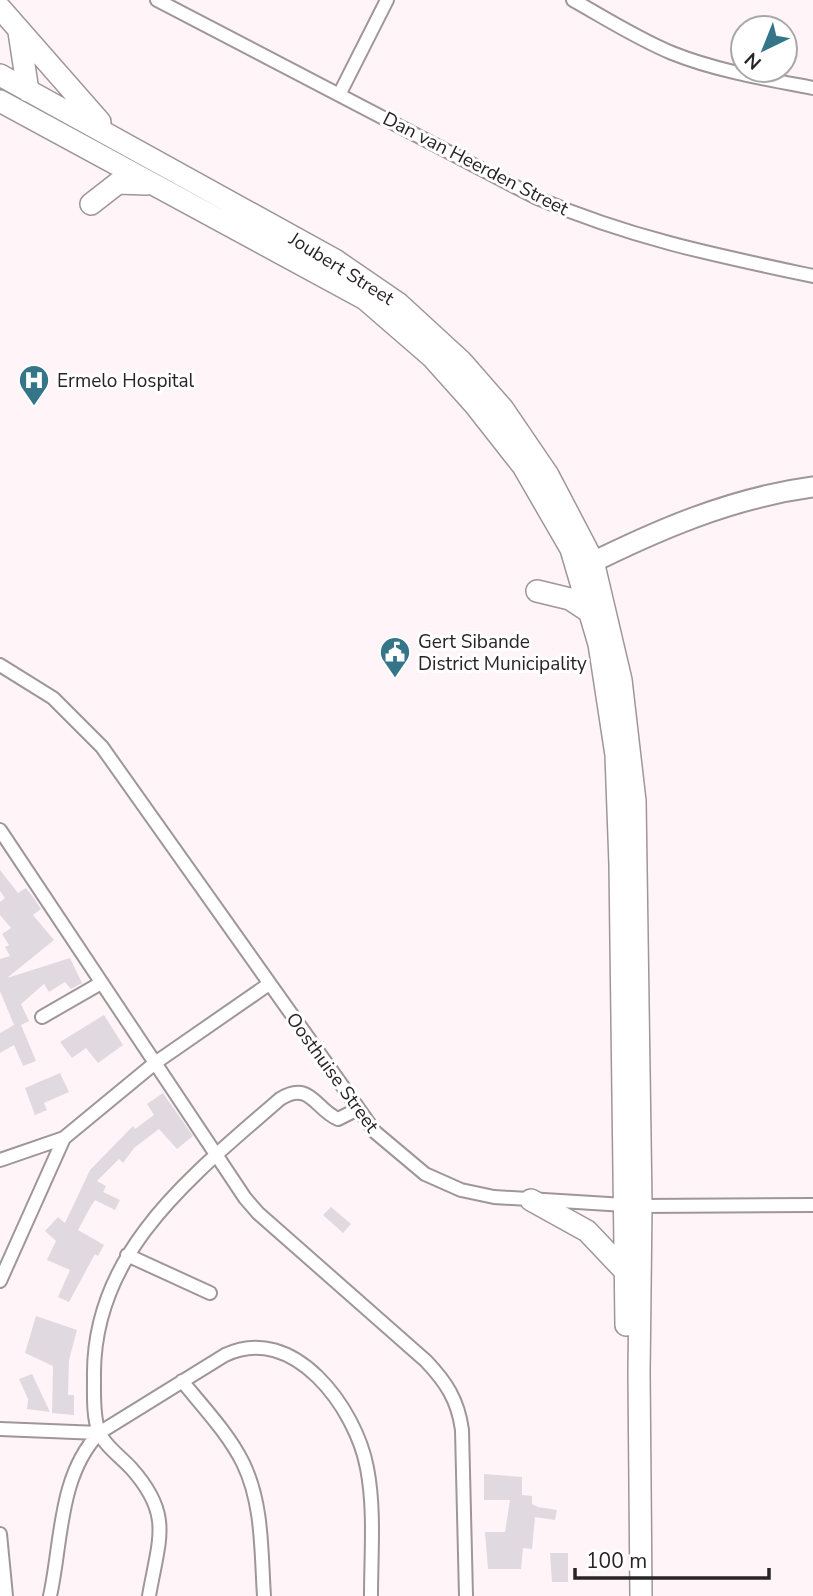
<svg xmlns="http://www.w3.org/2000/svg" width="813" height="1596" viewBox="0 0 813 1596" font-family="'Nunito Sans',sans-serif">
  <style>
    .building { fill: #e1d9e0 }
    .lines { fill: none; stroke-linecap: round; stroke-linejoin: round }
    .minor-casing { stroke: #9f9698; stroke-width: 16 }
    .primary-casing { stroke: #9f9698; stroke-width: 23 }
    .trunk-casing { stroke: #9f9698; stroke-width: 24 }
    .minor { stroke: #fff; stroke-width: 12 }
    .primary { stroke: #fff; stroke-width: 19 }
    .trunk { stroke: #fff; stroke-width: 21 }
    .labels { text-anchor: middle; stroke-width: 6; stroke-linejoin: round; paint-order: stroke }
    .street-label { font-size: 19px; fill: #292526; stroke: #fff }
    .poi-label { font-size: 19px; fill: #292526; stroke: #fff; text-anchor: start }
  </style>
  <rect width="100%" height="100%" fill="#fff4f7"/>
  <path class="building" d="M0,870L18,893L26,888L33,897L41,909L33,915L54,940L7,978L70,958L82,983L71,989L65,982L49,992L44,984L21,1004L29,1021L21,1025L36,1061L23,1066L14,1045L0,1053V1033L14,1025L0,991V959L10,956L5,947L9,945L2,934L11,928L0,915V902L5,898L0,891Z
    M104,1015L123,1045L98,1063L86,1048L72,1058L60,1042Z
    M60,1073L69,1092L44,1103L47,1110L35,1115L25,1088Z
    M163,1093L193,1136L177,1149L159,1129L134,1148L123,1163L119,1159L97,1181L106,1186L103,1192L120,1200L115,1210L95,1200L91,1206L78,1230L104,1245L98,1256L95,1254L69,1302L58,1297L70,1270L47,1260L56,1241L45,1231L58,1217L65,1223L90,1170L133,1126L135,1129L154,1115L147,1104Z
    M331,1207L351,1224L343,1233L323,1215Z
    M36,1316L77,1330L69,1360L68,1395H74V1415L52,1413L53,1366L25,1353Z
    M32,1374L50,1412L27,1409L28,1399L19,1379Z
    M484,1474L522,1477V1495L532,1496V1504L538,1507L557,1510L555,1520L535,1517L532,1549L523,1548L521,1569H488L485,1532H505L510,1500H484Z
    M550,1553H568V1582H552Z"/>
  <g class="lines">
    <g class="minor-casing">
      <path id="minor" d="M157,0L537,198C631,238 714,255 813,276
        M573,0C605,18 638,39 672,53C717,71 766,79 813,88
        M340,93L387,0
        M0,665L53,698L102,747L375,1132L425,1174L461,1190L494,1197L641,1206L813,1205
        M0,830L245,1198L258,1213L426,1361C446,1382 458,1400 462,1430L466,1596
        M42,1017L101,983
        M0,1160L64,1138L155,1063L269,984
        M127,1255L210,1293
        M0,1281L64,1138
        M182,1381C203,1407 228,1433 243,1463C263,1504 261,1552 264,1596
        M0,1429L99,1433
        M0,1534L6,1596
        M50,1596C62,1542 58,1477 99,1433L225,1355C293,1322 356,1408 367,1468C375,1509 371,1554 371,1596
        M149,1596C159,1538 173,1515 131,1468C122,1458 104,1445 99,1432C93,1418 94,1395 94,1379C91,1252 193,1175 280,1099C310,1080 315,1109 338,1119L358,1109"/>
    </g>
    <g class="primary-casing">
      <path id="primary" d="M581,568C655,531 730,498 813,487"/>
    </g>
    <g class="trunk-casing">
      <path id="trunk" d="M0,8L100,122
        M19,32L28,91
        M0,75L335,260L399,304L461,361L503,409L548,475L593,561L621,680L635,801L641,1206L639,1373L641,1596
        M0,101L365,299L432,357L475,405L523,466L571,549L599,644L616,755L620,864L626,1325
        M91,204L118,183L146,184
        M537,591L570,599L591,613
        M531,1200L587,1231L624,1270"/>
    </g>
    <use href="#minor" class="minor"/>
    <use href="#primary" class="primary"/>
    <use href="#trunk" class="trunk"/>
  </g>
  <defs>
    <g id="hospital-pin" transform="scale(1.575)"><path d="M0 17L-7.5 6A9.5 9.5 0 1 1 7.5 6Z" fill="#357589" stroke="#fff"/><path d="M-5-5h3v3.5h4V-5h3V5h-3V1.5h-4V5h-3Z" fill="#fff"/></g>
    <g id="civic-pin" transform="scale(1.575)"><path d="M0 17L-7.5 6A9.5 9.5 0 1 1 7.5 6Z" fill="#357589" stroke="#fff"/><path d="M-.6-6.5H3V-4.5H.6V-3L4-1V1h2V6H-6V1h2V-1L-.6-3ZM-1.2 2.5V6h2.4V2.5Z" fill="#fff"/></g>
  </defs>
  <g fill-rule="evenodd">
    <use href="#hospital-pin" x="34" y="380"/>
    <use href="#civic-pin" x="395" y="652"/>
  </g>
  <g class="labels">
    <g class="street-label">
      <text transform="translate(476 163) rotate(27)" y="7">Dan van Heerden Street</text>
      <text transform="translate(342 268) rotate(32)" y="7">Joubert Street</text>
      <text transform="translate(333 1072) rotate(54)" y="7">Oosthuise Street</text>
    </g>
    <g class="poi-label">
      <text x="57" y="387">Ermelo Hospital</text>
      <text x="418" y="648">Gert Sibande<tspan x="418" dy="22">District Municipality</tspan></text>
    </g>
  </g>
  <g transform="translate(764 49) rotate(223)"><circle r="33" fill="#ffffff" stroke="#a9a8a8" stroke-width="2"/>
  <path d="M0-5L12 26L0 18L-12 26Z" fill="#357589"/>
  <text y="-10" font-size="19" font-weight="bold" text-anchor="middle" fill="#292526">N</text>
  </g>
  <path d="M575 1568v10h194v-10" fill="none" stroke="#292526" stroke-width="3.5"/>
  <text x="586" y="1568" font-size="21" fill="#292526" stroke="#ffffff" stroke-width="5" paint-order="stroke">100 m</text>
</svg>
